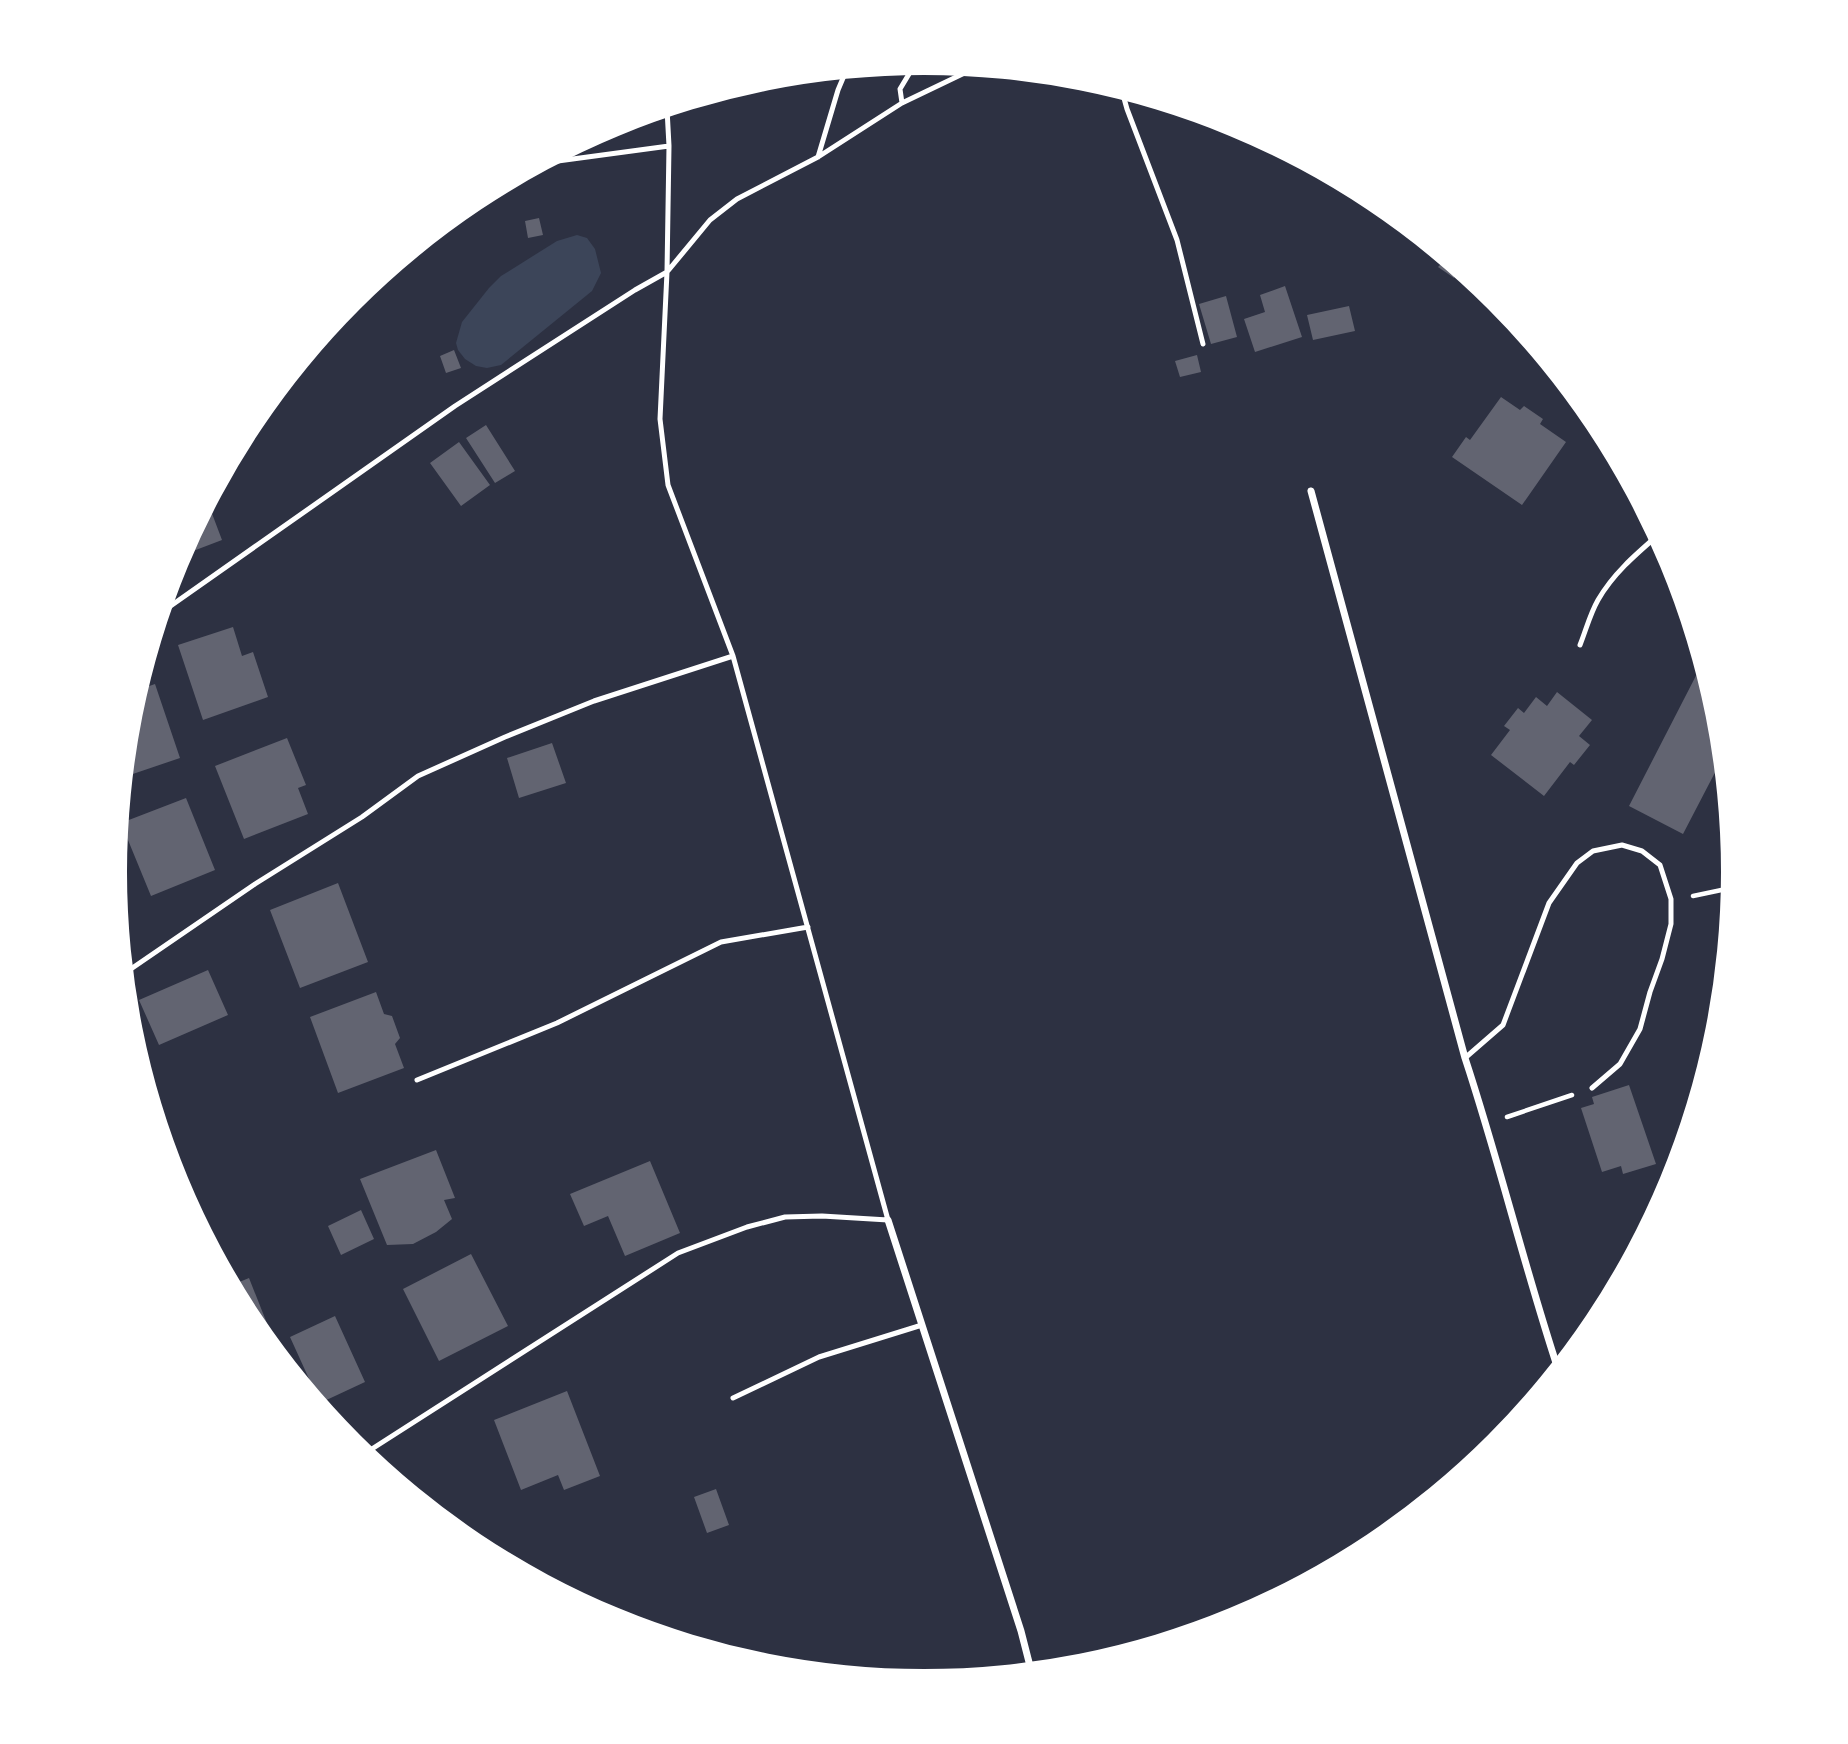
<svg xmlns="http://www.w3.org/2000/svg" width="1848" height="1744" viewBox="0 0 1848 1744" font-family="'Fira Sans Condensed',sans-serif">
  <style>
    .green { fill: #3c4559 }
    .building { fill: #626471 }
    .lines { fill: none; stroke-linecap: round; stroke-linejoin: round }
    .path { stroke: #fff; stroke-width: 4.5 }
    .service { stroke: #fff; stroke-width: 5 }
    .minor { stroke: #fff; stroke-width: 7 }
  </style>
  <rect width="100%" height="100%" fill="#2d3142"/>
  <path class="green" d="M577,235L587,238L595,249L601,273L592,291L501,365L487,368L476,366L465,359L458,350L456,343L462,322L489,288L501,276L557,241Z"/>
  <path class="building" d="M539,218L543,235L528,238L525,221Z
    M1415,234L1496,300L1499,305L1456,274L1454,278L1438,267L1442,263L1411,240Z
    M1285,286L1302,337L1255,352L1244,319L1265,312L1260,295Z
    M1226,296L1237,337L1211,344L1199,304Z
    M1349,306L1355,331L1313,340L1307,315Z
    M454,350L461,368L446,373L440,356Z
    M1197,355L1201,372L1180,377L1175,361Z
    M1501,397L1520,410L1524,406L1543,419L1540,424L1566,442L1522,505L1452,457L1466,437L1470,440Z
    M486,425L515,471L495,483L466,438Z
    M459,442L490,485L461,506L430,463Z
    M208,503L222,540L180,556Z
    M233,627L242,656L253,652L268,697L203,720L178,645Z
    M1702,664L1718,715L1722,759L1683,834L1629,806Z
    M155,684L180,758L124,777L131,714L138,690Z
    M1557,692L1592,720L1579,736L1590,745L1574,765L1570,762L1544,796L1491,755L1510,730L1504,726L1518,708L1524,713L1536,697L1547,706Z
    M287,738L306,785L298,788L308,814L244,839L215,766Z
    M552,743L566,783L519,798L507,758Z
    M186,798L215,870L151,896L121,823Z
    M338,883L368,962L300,988L270,910Z
    M208,970L228,1015L159,1045L139,1000Z
    M376,992L384,1014L392,1016L400,1038L395,1044L404,1068L338,1093L310,1017Z
    M1629,1085L1656,1164L1623,1174L1621,1166L1602,1172L1581,1108L1594,1104L1592,1097Z
    M436,1150L455,1198L444,1200L452,1219L436,1232L413,1244L387,1245L360,1179Z
    M650,1161L680,1233L625,1256L608,1216L584,1226L570,1194Z
    M361,1210L374,1239L341,1255L328,1226Z
    M471,1254L508,1326L439,1361L403,1289Z
    M249,1278L270,1331L262,1334L251,1321L232,1285Z
    M335,1316L365,1382L320,1403L290,1337Z
    M567,1391L600,1476L564,1490L558,1475L521,1490L494,1420Z
    M716,1489L729,1525L707,1533L694,1497Z"/>
  <g class="lines">
    <path class="path" d="M1693,896L1731,888
      M1507,1117L1572,1095"/>
    <path class="service" d="M1122,91L1127,109L1177,240L1203,344
      M902,103L900,89L915,64
      M818,157L838,90L846,71
      M543,163L669,146
      M162,612L455,406L635,290L667,272L710,220L737,199L818,157L902,103L975,68
      M1580,645C1586,630 1590,614 1598,600C1613,574 1635,555 1657,536
      M125,973L255,884L362,817L418,776L505,737L594,701L733,656
      M1465,1058L1503,1025L1549,903L1577,863L1593,851L1622,845L1642,851L1660,865L1671,899V924L1662,959L1650,992L1640,1029L1620,1064L1592,1088
      M417,1080L557,1023L721,942L808,927
      M733,1398L819,1357L922,1325
      M364,1454L678,1253L747,1227L785,1217L822,1216L888,1220L733,656L668,485L660,419L667,272L669,146L667,109"/>
    <path class="minor" d="M1311,491L1465,1058C1499,1161 1524,1266 1558,1369
      M888,1220L1021,1631L1031,1670"/>
  </g>
  <path d="M0 0H1848V1744H0ZM127 872a797 797 0 1 1 1594 0a797 797 0 1 1-1594 0Z" fill="#fff" fill-rule="evenodd"/>
</svg>
